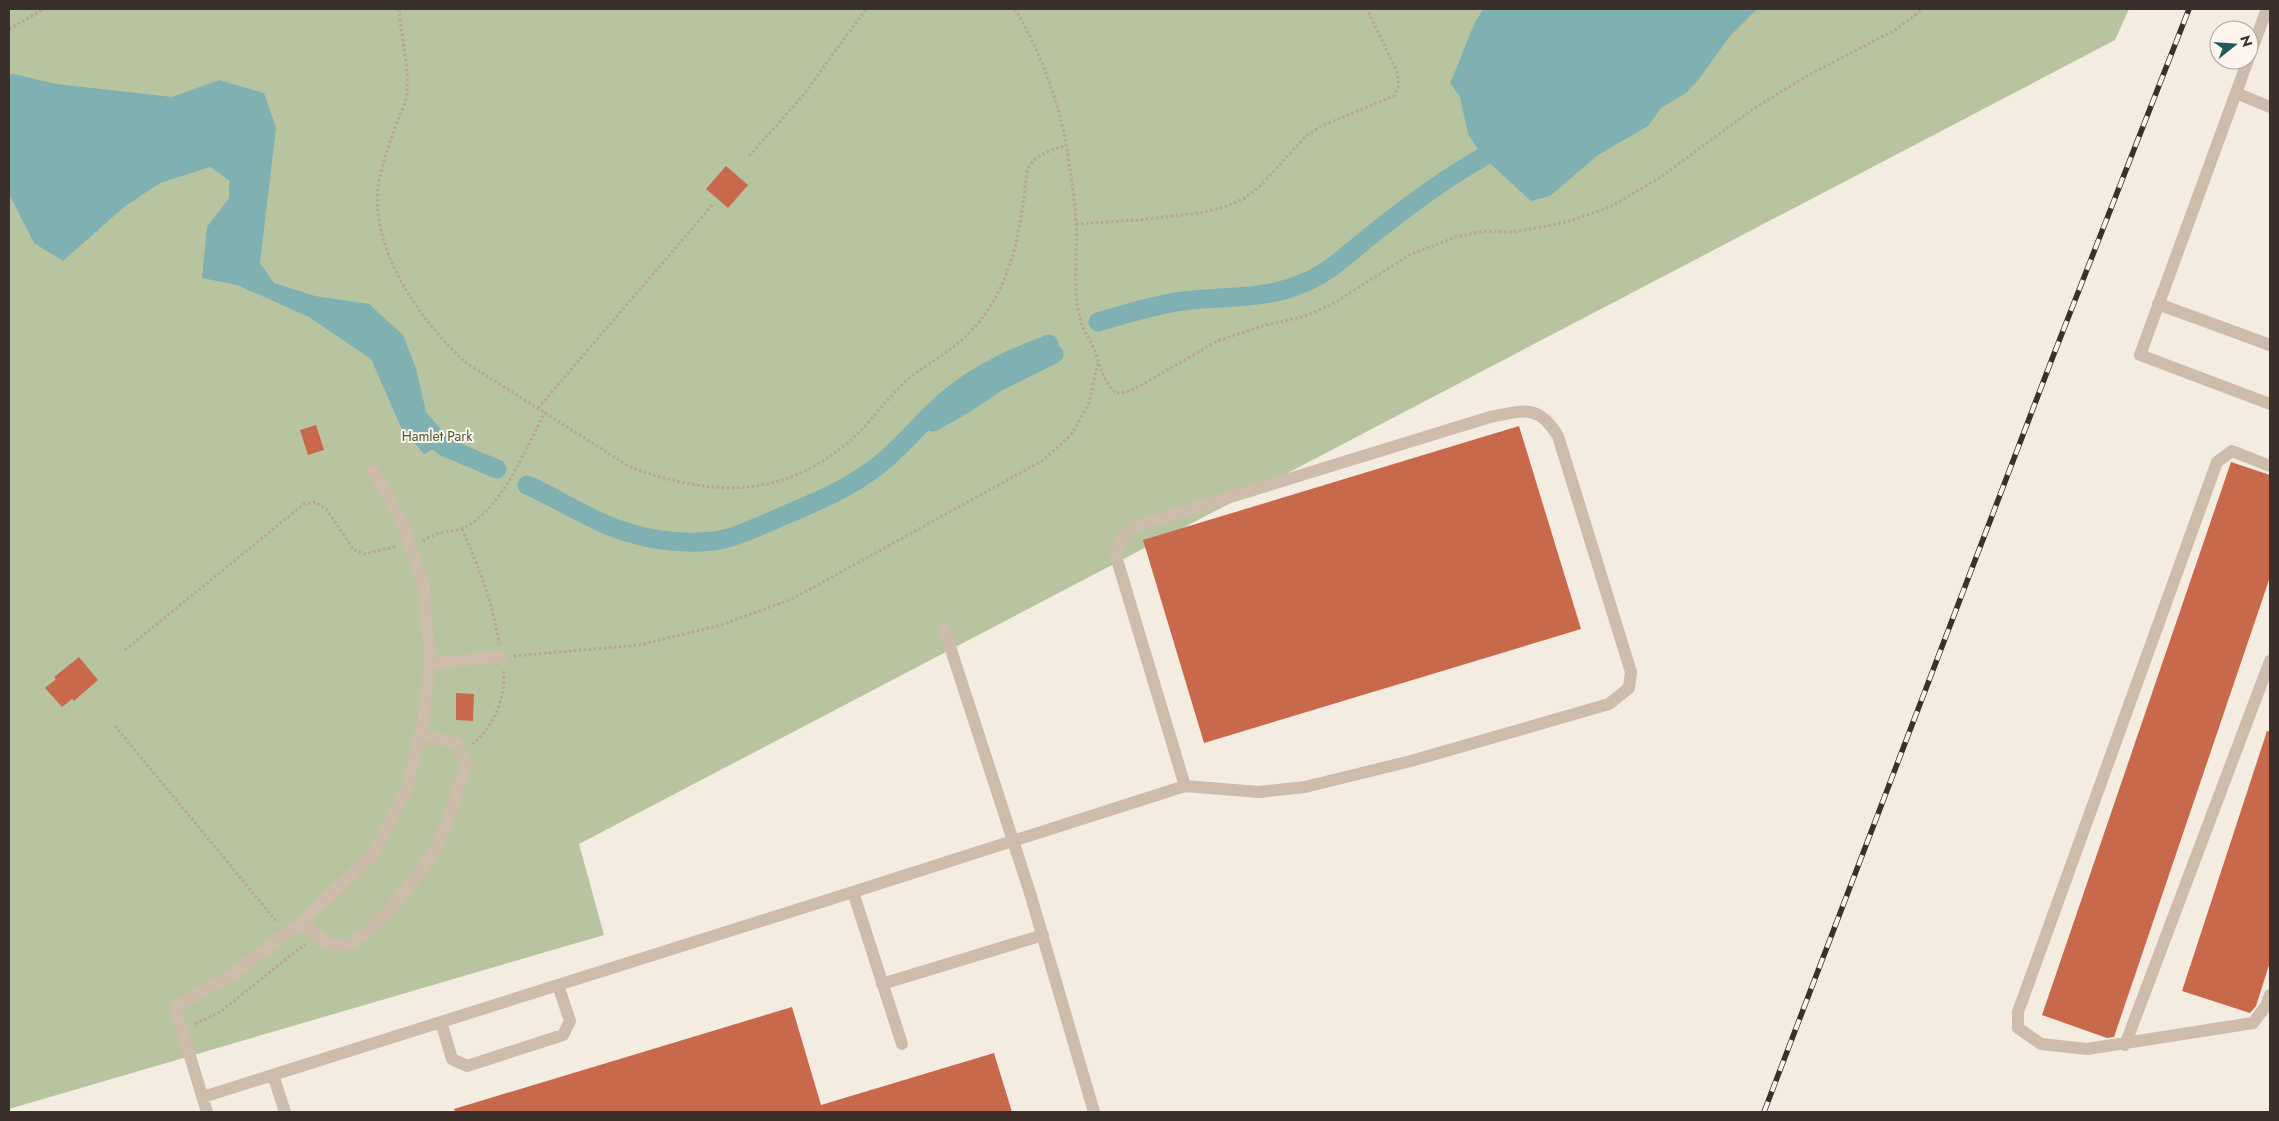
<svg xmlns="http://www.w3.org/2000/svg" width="2279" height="1121" viewBox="0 0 2279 1121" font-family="Jost,sans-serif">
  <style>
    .green { fill: #b8c4a0 }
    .water { fill: #7fb0b2 }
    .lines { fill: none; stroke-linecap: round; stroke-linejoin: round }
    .canal { stroke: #7fb0b2; stroke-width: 19 }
    .building { fill: #c8694b }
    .path { stroke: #b9a596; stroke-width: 3; stroke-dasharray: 2.5 2.5; stroke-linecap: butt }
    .minor { stroke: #cdbbac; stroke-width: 12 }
    .rail-casing { stroke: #3b302b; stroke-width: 5.5 }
    .rail { stroke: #fbf5ee; stroke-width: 4; stroke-dasharray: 11; stroke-linecap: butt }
    .labels { text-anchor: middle; stroke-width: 4; stroke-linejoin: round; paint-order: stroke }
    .park-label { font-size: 14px; fill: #4a5a2e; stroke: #fbf5ee }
  </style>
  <rect width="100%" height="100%" fill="#f4ebe1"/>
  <path class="green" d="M9,9H2129L2115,40L579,844L604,935L9,1109Z"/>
  <path class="water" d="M1483,9H1757L1730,36L1699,79L1686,93L1661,108L1648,126L1598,155L1550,196L1531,201L1483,157L1468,134L1460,97L1450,83C1462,58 1468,32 1483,9Z
    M14,74L56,84L172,97L219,80L264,93L276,128L260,263L274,283L315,296L369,304L403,335L416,368L426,412L450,440L424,454L401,427L371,359L309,317L237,285L202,278L207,227L229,198V180L210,167L160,183L124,207L63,261L34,243L9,194V75Z"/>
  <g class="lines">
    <path class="canal" d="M1098,322C1126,314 1153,305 1183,301C1227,295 1263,301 1306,282C1332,271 1352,250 1374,233C1409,205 1444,179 1483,157
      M933,422L963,405L996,383L1054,354
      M428,435L445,447L497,469
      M527,485C561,500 594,523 630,533C655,541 687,544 713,541C736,538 759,526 781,517C813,503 846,490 875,468C902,448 923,419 949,398C978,373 1013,358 1049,344"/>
  </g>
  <path class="building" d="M726,166L748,185L728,208L706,189Z
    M316,425L324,450L308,455L300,430Z
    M1519,426L1581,629L1204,743L1143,540Z
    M2231,462L2270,475V577L2114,1037L2107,1038L2042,1015Z
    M79,657L98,680L74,701L72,699L62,707L45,688L56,679L54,677Z
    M456,693L474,694L473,721L456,720Z
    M2267,731L2270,732V962L2256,1006L2250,1013L2182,991Z
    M792,1007L821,1105L994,1053L1012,1112H455L454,1109Z"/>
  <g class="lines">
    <path class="path" d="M399,9C401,36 409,65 407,92C407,100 402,110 399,117C392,135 386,153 381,172C363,241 417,317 465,362L630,467C712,497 784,500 853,438C872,421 887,398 907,380C925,365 947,354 965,337C1012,292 1020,234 1027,172C1033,154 1050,151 1066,145
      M1015,9C1042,54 1062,110 1069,162C1072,182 1075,203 1076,223C1078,254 1072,287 1080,318C1082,329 1090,339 1094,349C1100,365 1103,382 1116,393L1127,392L1140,386L1217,341L1262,326L1302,317L1331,305L1411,254L1456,237L1484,231L1513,232L1543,227L1570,221L1610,207L1661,177L1753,109L1805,77L1895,30L1923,9
      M9,29L44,9
      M749,156L802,97L866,9
      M1076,224L1138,220L1199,213L1224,207L1245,198L1260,186L1307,135L1326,124L1394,96L1399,85L1397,72L1367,9
      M538,408L714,203
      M462,529C479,568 493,602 499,644
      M423,541C428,538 434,534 441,533C448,531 456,531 463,528C501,511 526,448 545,412
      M125,650L304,504L315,502L327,510L354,550L365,554L395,547
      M514,656L639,645L721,625L792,599L1042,461L1071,435L1089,403L1098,362
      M115,726L277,922
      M472,744C493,728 507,697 503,670
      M195,1024L220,1012L305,944"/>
    <path class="minor" d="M2249,57L2267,9
      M2248,60L2140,355L2270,404
      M2236,93L2270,107
      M2158,304L2270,345
      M2270,466L2232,451L2217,462L2018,1012V1028L2041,1044L2087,1049L2253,1023L2266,1006L2270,995
      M944,628L1030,893L1094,1112
      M430,663L501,657
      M853,892L1185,786L1259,792L1305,787L1411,761L1609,704L1629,688L1631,672L1558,436C1538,403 1523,411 1490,417L1136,526L1124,535L1115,553L1185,786
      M303,921C313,931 324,946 340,946C369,945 430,863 441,837C451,814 458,789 466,765L457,744L420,734
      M882,984L1043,935
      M441,1022L452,1059L467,1066L563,1035L570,1021L558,985
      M2125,1045L2270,661
      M273,1075L285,1112
      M203,1097L853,892L902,1044
      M207,1112L175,1007L230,976L303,921L373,854L407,788L423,722L430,663L424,588L401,519L373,471"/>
    <g class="rail-casing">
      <path id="rail" d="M1764,1112L2052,359L2189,9"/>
    </g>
    <use href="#rail" class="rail"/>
  </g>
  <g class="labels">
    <g class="park-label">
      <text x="437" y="441">Hamlet Park</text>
    </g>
  </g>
  <rect width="2279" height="1121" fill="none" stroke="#3b302b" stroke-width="20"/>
  <g transform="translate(2234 45) rotate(73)"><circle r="24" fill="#fbf5ee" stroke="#aea6a0"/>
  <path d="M0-4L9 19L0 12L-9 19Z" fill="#1f5a5e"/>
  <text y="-8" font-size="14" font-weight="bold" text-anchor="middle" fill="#3b302b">N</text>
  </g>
</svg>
